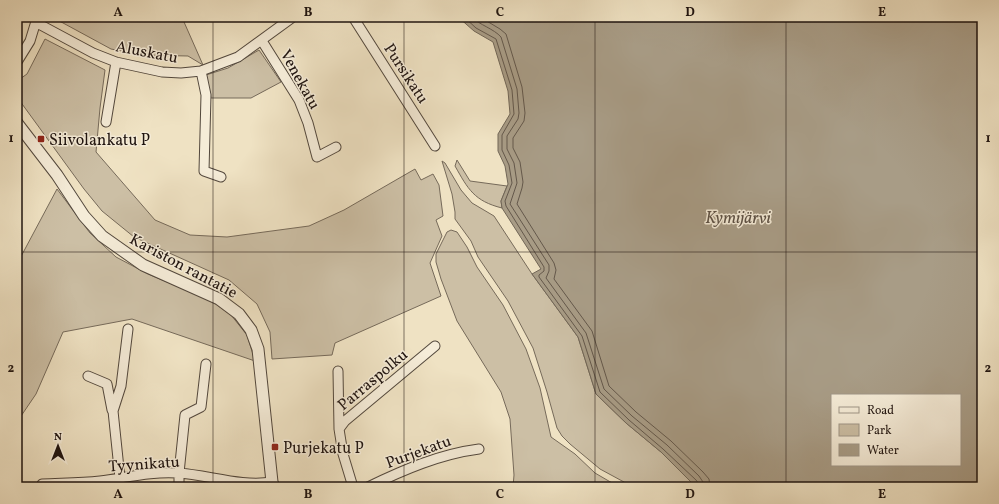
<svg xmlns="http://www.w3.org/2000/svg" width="999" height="504" viewBox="0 0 999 504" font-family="Vollkorn,serif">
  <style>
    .green { fill: #ccbfa5; stroke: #766a5a }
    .water { fill: #a89c86; stroke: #716657; fill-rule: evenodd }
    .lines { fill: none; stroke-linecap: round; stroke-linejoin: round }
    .shore { stroke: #64584b; stroke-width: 1 }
    .minor-casing { stroke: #53483d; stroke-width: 11 }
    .tertiary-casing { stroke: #53483d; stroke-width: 13 }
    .minor { stroke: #f5ecd8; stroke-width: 9 }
    .tertiary { stroke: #f5ecd8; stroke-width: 11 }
    .grid { fill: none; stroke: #1f1410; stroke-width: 1; stroke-opacity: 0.55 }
    .poi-dot { fill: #8f2418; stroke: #f5ecd8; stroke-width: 1.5 }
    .labels { text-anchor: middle; stroke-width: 3; stroke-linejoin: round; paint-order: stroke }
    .street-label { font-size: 16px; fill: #1f1410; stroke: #f5ecd8 }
    .poi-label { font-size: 16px; fill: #1f1410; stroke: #f5ecd8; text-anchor: start }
    .water-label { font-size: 17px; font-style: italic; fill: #5d5145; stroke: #f5ecd8 }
    .neatline { fill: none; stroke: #1f1410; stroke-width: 1.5 }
    .grid-label { font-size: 13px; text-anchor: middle; font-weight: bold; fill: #1f1410 }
  </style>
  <rect width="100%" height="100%" fill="#efe2c3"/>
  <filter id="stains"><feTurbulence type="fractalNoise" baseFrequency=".005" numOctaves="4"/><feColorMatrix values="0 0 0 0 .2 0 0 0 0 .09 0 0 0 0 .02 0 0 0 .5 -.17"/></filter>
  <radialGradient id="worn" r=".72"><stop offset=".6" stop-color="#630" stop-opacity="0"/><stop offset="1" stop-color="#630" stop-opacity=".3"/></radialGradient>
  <path class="green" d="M52,17H191L184,22L203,65L188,56L142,55L111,49Z
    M45,39L105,70L100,108L96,152L155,220L190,235L227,237L309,226L344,210L415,169L421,180L433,174L439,185L443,216L436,220L442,236L430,263L441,296L335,343L332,355L272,359L270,332L257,304L229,280L134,237L102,211L84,189L17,97V81L27,74Z
    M259,50L281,82L251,98H211L206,75L228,68Z
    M457,160L470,181L507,186L501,201L502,208C474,201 468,189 455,166Z
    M442,161L445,163L461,190L472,203L494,216L532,274L578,337L596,394L626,423L661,452L696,487H630L624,482L600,469L570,444L562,436L557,428L547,392L533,348L508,301L478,257L471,241L455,219V212L452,194Z
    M57,189L90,233L116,257L148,274L210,300L231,315L247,335L255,361L132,319L63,332L36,394L17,422V264Z
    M451,230L457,232L467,247L477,267L503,305L526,349L540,388L551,437L575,454L595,473L619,487H513L514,475L510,419L501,392L457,321L441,279L436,262V254L447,232Z"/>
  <path class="water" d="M458,17H982V487H696L661,452L626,423L596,394L578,337L532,274L541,269L502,208L501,201L508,184L505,166L498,151V134L510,114L508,91L493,42L474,31ZM832,395H960V465H832Z"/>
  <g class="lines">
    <path class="shore" d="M464,17L476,28L496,39L512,90L514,114L502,135V150L509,165L512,183L505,201L506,206L544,267V271L539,275V277L582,336L600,392L629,420L663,449L696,480L699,484V487
      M471,17C480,25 494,29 501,37L517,89L519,113L518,119L507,136V149L514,163L517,183L510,204L549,265V271L546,278L586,333L604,389L632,416L667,445L699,476L703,482L704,487
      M480,17L500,29L506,34L522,87L525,113L524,121L513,138V148L520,162L523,182L522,188L517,204L554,263L556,270L554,279L592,331L609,386L636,412L671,441L703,472L709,479L710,487"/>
    <g class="minor-casing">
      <path id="minor" d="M353,17L435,146
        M37,23L93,53L116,62L162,72L181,73L201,71L238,57L293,17
        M262,41L299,100L308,123L317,157L336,147
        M17,62L30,41L37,18
        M201,71L206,95L204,171L221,177
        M106,122L116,62
        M338,371L339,429
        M88,376L107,384L112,410
        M120,478L113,411L121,386L128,329
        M42,484C61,483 80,483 100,481C125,478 152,471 178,473C209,475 241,487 272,482
        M179,487V473L185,415L201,407L206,364
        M353,487L343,454L339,429L345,421L435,346
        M368,487C403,470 440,454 479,449"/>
    </g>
    <g class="tertiary-casing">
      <path id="tertiary" d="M17,123L57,175L84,216L102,236L143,265L219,299L239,314L251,330L258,349L272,482L274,487"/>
    </g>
    <use href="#minor" class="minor"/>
    <use href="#tertiary" class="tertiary"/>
  </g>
  <path class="grid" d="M213,17V487M404,17V487M595,17V487M786,17V487M17,252H982"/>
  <g class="poi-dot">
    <rect x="37" y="135" width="8" height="8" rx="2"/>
    <rect x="271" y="443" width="8" height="8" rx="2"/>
  </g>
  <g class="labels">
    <g class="street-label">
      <text transform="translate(147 51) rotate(11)" y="6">Aluskatu</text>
      <text transform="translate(407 73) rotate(57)" y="6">Pursikatu</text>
      <text transform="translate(301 79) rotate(61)" y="6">Venekatu</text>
      <text transform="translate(184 265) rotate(28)" y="6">Kariston rantatie</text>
      <text transform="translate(372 379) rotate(-40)" y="6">Parraspolku</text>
      <text transform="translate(418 451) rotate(-20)" y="6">Purjekatu</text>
      <text transform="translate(144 463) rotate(-4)" y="6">Tyynikatu</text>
    </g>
    <g class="poi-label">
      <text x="49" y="145">Siivolankatu P</text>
      <text x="283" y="453">Purjekatu P</text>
    </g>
    <g class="water-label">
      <text x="738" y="223">Kymijärvi</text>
    </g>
  </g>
  <rect width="999" height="504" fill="none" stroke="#efe2c3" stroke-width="44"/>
  <rect x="831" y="394" width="130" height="72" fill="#f5ecd8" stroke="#9f9688"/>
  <rect x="839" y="407" width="20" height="6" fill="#f5ecd8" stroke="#9f9688"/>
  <text x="867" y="414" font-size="12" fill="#1f1410">Road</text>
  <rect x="839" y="424" width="20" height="12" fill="#ccbfa5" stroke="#9f9688"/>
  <text x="867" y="434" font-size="12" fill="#1f1410">Park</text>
  <rect x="839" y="444" width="20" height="12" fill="#a89c86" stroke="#9f9688"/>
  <text x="867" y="454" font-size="12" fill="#1f1410">Water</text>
  <g transform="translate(58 446)" stroke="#f5ecd8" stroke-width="3" paint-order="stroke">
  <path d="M0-3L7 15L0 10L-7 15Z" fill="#1f1410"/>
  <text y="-6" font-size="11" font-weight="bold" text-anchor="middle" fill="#1f1410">N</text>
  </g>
  <rect x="22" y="22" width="955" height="460" class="neatline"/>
  <g class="grid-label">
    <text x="118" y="16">A</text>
    <text x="308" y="16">B</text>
    <text x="500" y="16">C</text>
    <text x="690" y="16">D</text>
    <text x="882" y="16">E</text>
    <text x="11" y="142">1</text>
    <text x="988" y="142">1</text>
    <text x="11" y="372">2</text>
    <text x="988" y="372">2</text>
    <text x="118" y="498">A</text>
    <text x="308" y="498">B</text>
    <text x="500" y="498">C</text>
    <text x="690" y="498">D</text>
    <text x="882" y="498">E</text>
  </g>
  <rect width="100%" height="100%" filter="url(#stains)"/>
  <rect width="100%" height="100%" fill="url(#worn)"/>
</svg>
